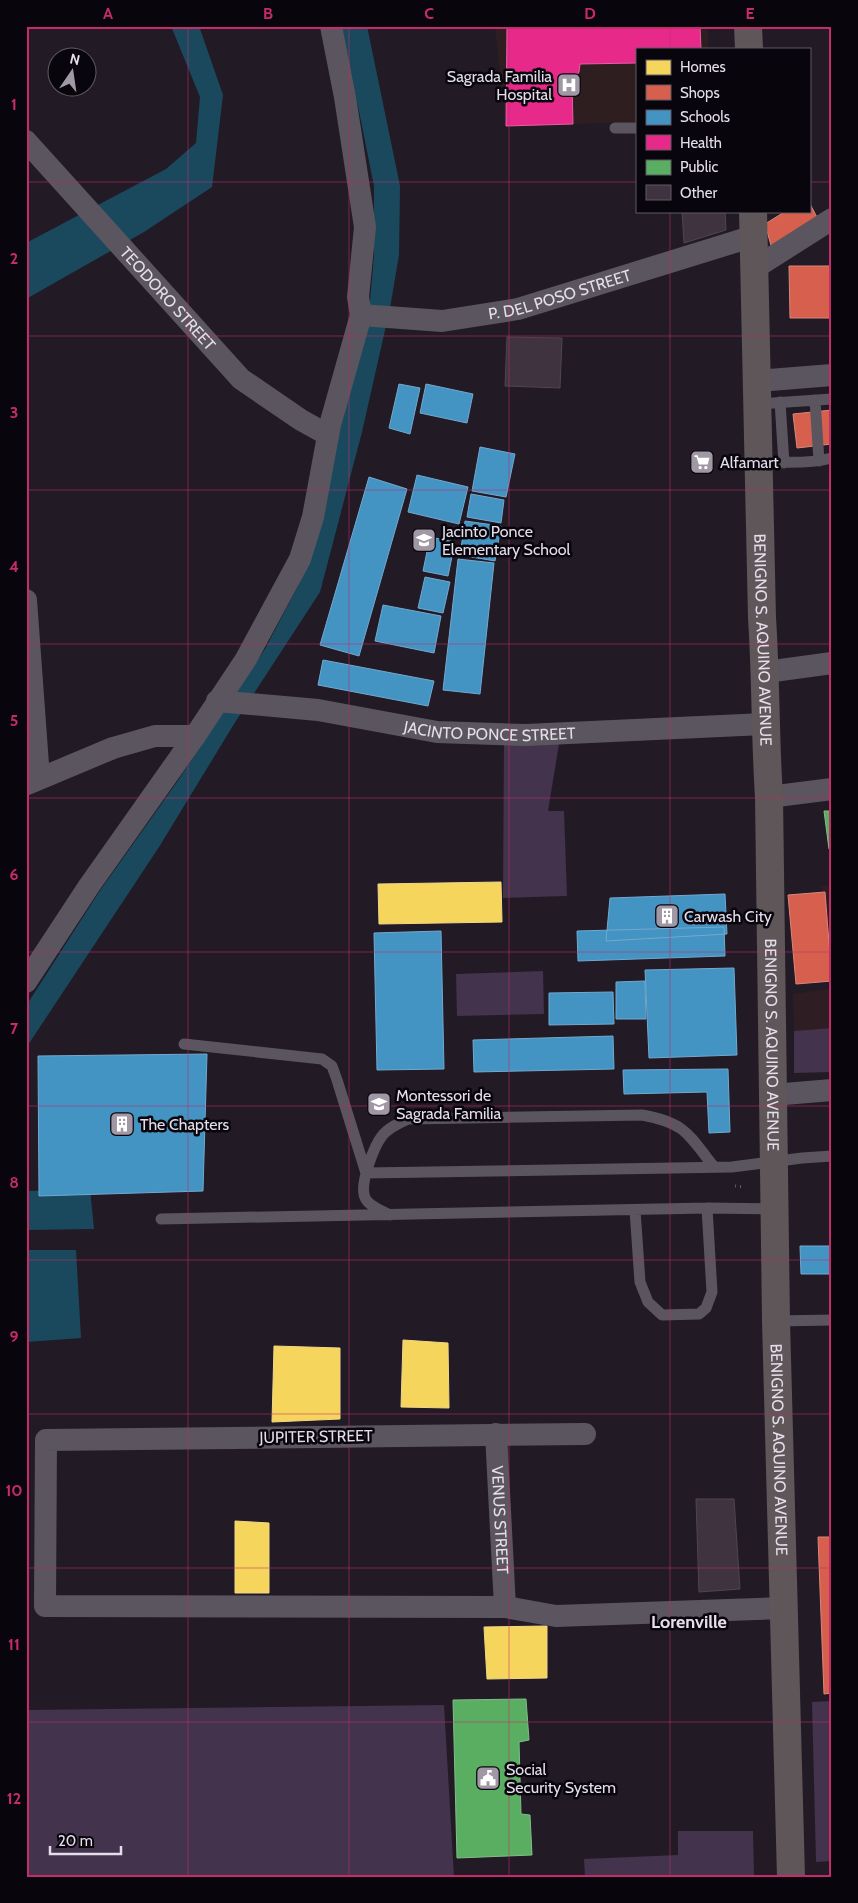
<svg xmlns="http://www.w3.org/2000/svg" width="858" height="1903" viewBox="0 0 858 1903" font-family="Cabin,sans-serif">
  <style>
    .industrial { fill: #2e1d22 }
    .medical { fill: #2f1e1f }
    .green { fill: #43334d }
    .water { fill: #1a495e }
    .homes { fill: #f6d55c; stroke: #f1d787 }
    .shops { fill: #d6604d; stroke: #da867c }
    .schools { fill: #4393c3; stroke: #73a9cf }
    .health { fill: #e7298a; stroke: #e65fa7 }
    .public { fill: #5aae61; stroke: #83bc8a }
    .building { fill: #3e333f; stroke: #4f464f }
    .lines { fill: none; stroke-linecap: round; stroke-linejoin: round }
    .path { stroke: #625c64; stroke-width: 3; stroke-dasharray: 1 4; stroke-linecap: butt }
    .service { stroke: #5a555e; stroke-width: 11 }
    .minor { stroke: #5a555e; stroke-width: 22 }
    .primary { stroke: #5e5658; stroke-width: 28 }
    .grid { fill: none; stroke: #c52c69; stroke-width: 1; stroke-opacity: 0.55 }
    .labels { text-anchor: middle; stroke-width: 5; stroke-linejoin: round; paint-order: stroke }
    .poi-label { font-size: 16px; fill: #e4ddea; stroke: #09050c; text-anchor: start }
    .street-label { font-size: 16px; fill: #e4ddea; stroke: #09050c }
    .neighbourhood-label { font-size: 18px; font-weight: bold; fill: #e4ddea; stroke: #09050c }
    .neatline { fill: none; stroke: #c52c69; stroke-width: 2 }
    .grid-label { font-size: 16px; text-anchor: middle; font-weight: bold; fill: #c52c69 }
  </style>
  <rect width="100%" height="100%" fill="#221b26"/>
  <path class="industrial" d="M832,885V960L821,886Z
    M832,988V1028L794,1031L793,994Z"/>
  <path class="medical" d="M495,26H708V49H637V122L506,126Z"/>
  <path class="green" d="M504,744H559L548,811H564L567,896L503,898Z
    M543,971L544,1014L457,1016L456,974Z
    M832,1028V1072L794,1073V1031Z
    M832,1701V1861L816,1862L812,1702Z
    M444,1705L454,1877H26V1710Z
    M678,1831H753L754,1877H585L584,1859L678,1855Z"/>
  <path class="water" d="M171,26H199L223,95L212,187L144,232L26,299V243L166,169L196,143L200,97Z
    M342,26H367L400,186L399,255L390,308L362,432L320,592L234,724L159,847L26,1048V1006L99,892L177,782L265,649L299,584L368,324L374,255V186Z
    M90,1189L94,1229L26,1230V1191Z
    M26,1250H76L81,1338L26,1342Z"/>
  <path class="homes" d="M501,882L502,922L379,924L378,884Z
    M403,1340L448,1343L449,1408L401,1407Z
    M274,1346L340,1348V1419L272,1422Z
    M235,1521L269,1523V1593H235Z
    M547,1626V1678L487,1679L484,1627Z"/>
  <path class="shops" d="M809,202L819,221L772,249L765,224L786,211H809Z
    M789,266H832V318H790Z
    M832,410V444L797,448L793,414Z
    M825,892L832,981L796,984L788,895Z
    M818,1537H832V1693L824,1694Z"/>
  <path class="schools" d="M399,384L420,388L410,434L389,428Z
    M426,384L473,394L467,423L420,413Z
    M480,447L515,454L506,497L472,491Z
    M417,475L468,487L459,524L408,512Z
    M369,477L407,489L359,656L320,645Z
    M471,494L504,500L501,523L467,517Z
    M465,521L501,526L495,561L460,555Z
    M430,537L455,542L448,576L423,571Z
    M458,559L494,563L480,694L443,690Z
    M425,577L450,582L443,613L418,608Z
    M383,605L441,616L434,653L375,641Z
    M323,660L434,681L428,706L318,685Z
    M725,894L727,934L606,941L610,898Z
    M724,927L725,956L578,961L577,931Z
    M441,931L444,1069L377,1070L374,933Z
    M734,968L737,1055L649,1058L645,970Z
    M645,981L646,1019H616V982Z
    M613,992L614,1024L549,1025V993Z
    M613,1036L614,1069L474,1072L473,1040Z
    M207,1054L203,1191L39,1196L38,1056Z
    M728,1069L730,1132L709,1133L707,1092L624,1094L623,1070Z
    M800,1246H832V1274H801Z"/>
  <path class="health" d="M507,26H700L701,49H637V63L580,64L579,72L572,82L573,124L506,126Z"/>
  <path class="public" d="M824,811H832V848L829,849Z
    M526,1699L529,1740L519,1742L521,1814L530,1815L532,1855L457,1858L453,1700Z"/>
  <path class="building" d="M682,211H725L726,230L684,243Z
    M507,337L562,338L560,388L505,386Z
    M696,1499H734L740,1589L699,1592Z"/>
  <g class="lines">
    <path class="path" d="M735,1186L744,1187"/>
    <path class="service" d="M615,128H637
      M815,400L819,461
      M780,402L784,463
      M758,404L832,399
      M759,461C783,463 808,464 832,458
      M184,1044L322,1059L332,1066L337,1080L366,1173
      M366,1173L732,1167L802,1158L832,1156
      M635,1210L640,1282L648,1302L662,1315L699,1314L706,1308L712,1292L707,1208
      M390,1215C381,1210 365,1205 364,1194C361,1181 374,1146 382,1136C388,1128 399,1123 408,1119L642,1115C686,1123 688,1134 714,1167
      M161,1219L707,1208L775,1209
      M776,1321L832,1320"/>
    <g class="minor">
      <path id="s1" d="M26,141L241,379L301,420L328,435"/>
      <path d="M755,268L832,219"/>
      <path id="s2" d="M361,315L442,321L518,309L754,236"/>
      <path d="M757,381L832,375"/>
      <path d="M26,600L39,778"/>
      <path d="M766,672L832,663"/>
      <path id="s3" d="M217,701L318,710L437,732L526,735L765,724"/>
      <path d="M27,784L113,748L155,736H195"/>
      <path d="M769,797L832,789"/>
      <path d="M26,982L89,886L195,736L246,659L300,559L313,517L330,425L361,315L358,297L365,227L345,97L331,26"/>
      <path d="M772,1095L832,1090"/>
      <path id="s4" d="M496,1434L505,1607"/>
      <path d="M585,1434L46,1440L45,1606L505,1607L556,1616L785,1608"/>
    </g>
    <g class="primary">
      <path d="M748,26L749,49"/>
      <path id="s5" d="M753,211L762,618C766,677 765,737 769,797L776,1321L791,1877"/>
    </g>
  </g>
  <path class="grid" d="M188,26V1877M349,26V1877M509,26V1877M670,26V49M26,182H637M809,182H832M670,211V1877M26,336H832M26,490H832M26,644H832M26,798H832M26,952H832M26,1106H832M26,1260H832M26,1414H832M26,1568H832M26,1722H832"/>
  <defs>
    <g id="hospital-square" transform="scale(1.25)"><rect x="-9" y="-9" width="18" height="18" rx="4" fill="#a099a5" stroke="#09050c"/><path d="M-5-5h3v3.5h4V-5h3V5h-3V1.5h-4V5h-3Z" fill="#fff"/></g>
    <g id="supermarket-square" transform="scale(1.25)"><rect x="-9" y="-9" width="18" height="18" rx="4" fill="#a099a5" stroke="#09050c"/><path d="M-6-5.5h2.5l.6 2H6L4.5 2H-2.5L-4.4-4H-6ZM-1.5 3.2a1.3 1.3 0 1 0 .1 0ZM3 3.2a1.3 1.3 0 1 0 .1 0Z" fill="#fff"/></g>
    <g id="school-square" transform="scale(1.25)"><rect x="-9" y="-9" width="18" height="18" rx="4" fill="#a099a5" stroke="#09050c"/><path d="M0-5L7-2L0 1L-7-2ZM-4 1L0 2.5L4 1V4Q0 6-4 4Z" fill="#fff"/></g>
    <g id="building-square" transform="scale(1.25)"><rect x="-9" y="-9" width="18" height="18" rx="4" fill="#a099a5" stroke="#09050c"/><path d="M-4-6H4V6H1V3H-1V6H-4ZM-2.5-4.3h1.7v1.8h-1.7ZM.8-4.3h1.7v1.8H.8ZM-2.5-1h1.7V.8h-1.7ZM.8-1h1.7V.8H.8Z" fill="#fff"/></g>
    <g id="civic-square" transform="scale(1.25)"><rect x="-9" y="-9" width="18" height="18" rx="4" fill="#a099a5" stroke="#09050c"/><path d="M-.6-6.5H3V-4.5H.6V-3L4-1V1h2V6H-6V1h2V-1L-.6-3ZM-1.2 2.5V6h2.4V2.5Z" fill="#fff"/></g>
  </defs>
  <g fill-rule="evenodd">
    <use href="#hospital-square" x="569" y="85"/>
    <use href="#supermarket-square" x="702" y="462"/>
    <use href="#school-square" x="424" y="540"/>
    <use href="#building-square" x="667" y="916"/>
    <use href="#school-square" x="379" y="1104"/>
    <use href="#building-square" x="122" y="1124"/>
    <use href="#civic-square" x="488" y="1778"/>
  </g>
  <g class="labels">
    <g class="poi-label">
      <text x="552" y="82" text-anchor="end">Sagrada Familia<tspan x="552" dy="18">Hospital</tspan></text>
      <text x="720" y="468">Alfamart</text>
      <text x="442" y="537">Jacinto Ponce<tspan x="442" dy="18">Elementary School</tspan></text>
      <text x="684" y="922">Carwash City</text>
      <text x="396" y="1101">Montessori de<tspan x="396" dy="18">Sagrada Familia</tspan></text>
      <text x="140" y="1130">The Chapters</text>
      <text x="506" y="1775">Social<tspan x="506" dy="18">Security System</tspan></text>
    </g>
    <g class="street-label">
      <text dy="6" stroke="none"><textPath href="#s2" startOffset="202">P. DEL POSO STREET</textPath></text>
      <text dy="6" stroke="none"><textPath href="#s1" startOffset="212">TEODORO STREET</textPath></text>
      <text dy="6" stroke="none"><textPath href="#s5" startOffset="429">BENIGNO S. AQUINO AVENUE</textPath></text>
      <text dy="6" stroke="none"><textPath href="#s3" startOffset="275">JACINTO PONCE STREET</textPath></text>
      <text dy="6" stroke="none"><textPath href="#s5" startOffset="834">BENIGNO S. AQUINO AVENUE</textPath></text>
      <text transform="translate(316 1436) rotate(-1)" y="6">JUPITER STREET</text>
      <text dy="6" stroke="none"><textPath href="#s5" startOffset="1239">BENIGNO S. AQUINO AVENUE</textPath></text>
      <text dy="6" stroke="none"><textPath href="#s4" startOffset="86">VENUS STREET</textPath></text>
    </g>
    <g class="neighbourhood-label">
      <text x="689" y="1628">Lorenville</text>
    </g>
  </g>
  <rect width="858" height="1903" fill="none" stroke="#09050c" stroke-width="55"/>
  <rect x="636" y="48" width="175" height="165" fill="#09050c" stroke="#615b65"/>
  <rect x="646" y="60" width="25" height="15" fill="#f6d55c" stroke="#615b65"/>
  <text x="680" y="72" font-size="15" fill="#e4ddea">Homes</text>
  <rect x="646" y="85" width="25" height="15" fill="#d6604d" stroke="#615b65"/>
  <text x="680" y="98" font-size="15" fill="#e4ddea">Shops</text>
  <rect x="646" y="110" width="25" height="15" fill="#4393c3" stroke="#615b65"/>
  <text x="680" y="122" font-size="15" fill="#e4ddea">Schools</text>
  <rect x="646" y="135" width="25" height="15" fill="#e7298a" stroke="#615b65"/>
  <text x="680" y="148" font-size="15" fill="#e4ddea">Health</text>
  <rect x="646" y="160" width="25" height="15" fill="#5aae61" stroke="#615b65"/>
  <text x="680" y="172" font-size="15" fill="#e4ddea">Public</text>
  <rect x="646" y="185" width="25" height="15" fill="#3e333f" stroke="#615b65"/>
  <text x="680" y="198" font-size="15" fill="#e4ddea">Other</text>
  <g transform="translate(72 72) rotate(13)"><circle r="24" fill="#09050c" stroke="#615b65"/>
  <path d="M0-4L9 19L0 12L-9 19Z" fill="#a099a5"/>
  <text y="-8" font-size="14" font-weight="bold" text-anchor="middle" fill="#e4ddea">N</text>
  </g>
  <path d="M50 1846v8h71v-8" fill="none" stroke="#e4ddea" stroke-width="2.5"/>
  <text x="58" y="1846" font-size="15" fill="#e4ddea" stroke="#09050c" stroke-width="4" paint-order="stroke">20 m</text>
  <rect x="28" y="28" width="802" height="1848" class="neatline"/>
  <g class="grid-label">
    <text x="108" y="19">A</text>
    <text x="268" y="19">B</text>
    <text x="429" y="19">C</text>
    <text x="590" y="19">D</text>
    <text x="750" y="19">E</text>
    <text x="14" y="110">1</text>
    <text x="14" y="264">2</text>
    <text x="14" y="418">3</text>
    <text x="14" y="572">4</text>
    <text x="14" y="726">5</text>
    <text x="14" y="880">6</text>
    <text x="14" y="1034">7</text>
    <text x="14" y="1188">8</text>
    <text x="14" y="1342">9</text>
    <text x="14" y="1496">10</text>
    <text x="14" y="1650">11</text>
    <text x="14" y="1804">12</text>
  </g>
</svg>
